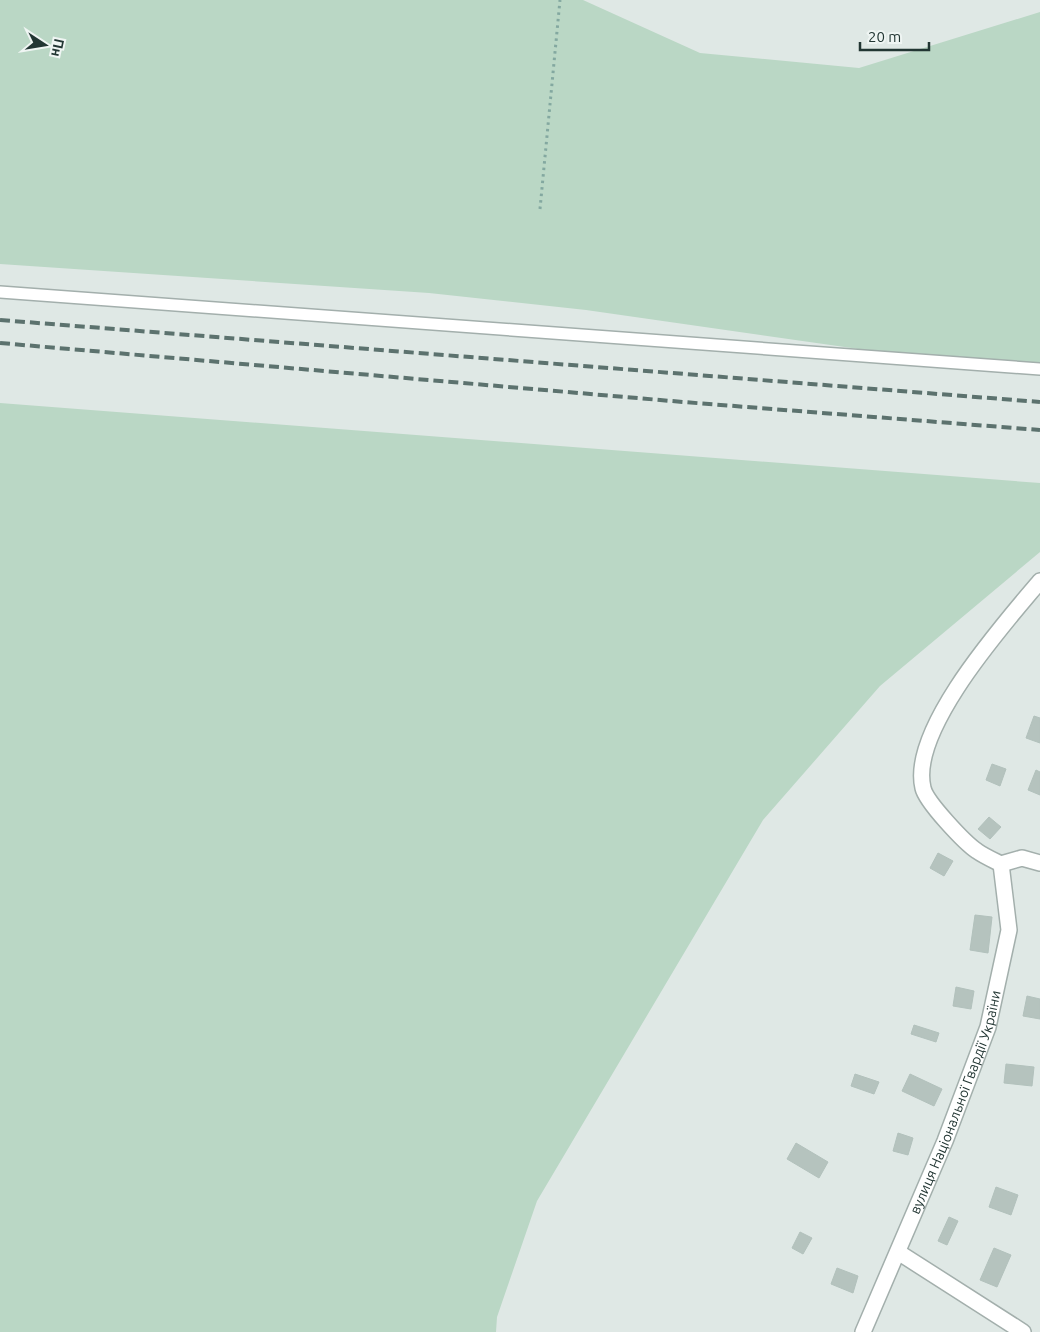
<svg xmlns="http://www.w3.org/2000/svg" width="1040" height="1332" viewBox="0 0 1040 1332" font-family="Ubuntu,sans-serif">
  <style>
    .green { fill: #bad7c5 }
    .building { fill: #b5c3be; stroke: #b2c1bc }
    .lines { fill: none; stroke-linecap: round; stroke-linejoin: round }
    .service-casing { stroke: #a3afac; stroke-width: 14 }
    .minor-casing { stroke: #a3afac; stroke-width: 18 }
    .path { stroke: #83a8a0; stroke-width: 3; stroke-dasharray: 2.5 4; stroke-linecap: butt }
    .service { stroke: #fff; stroke-width: 11 }
    .minor { stroke: #fff; stroke-width: 15 }
    .rail { stroke: #5c726e; stroke-width: 4; stroke-dasharray: 10 5; stroke-linecap: butt }
    .labels { text-anchor: middle; stroke-width: 4; stroke-linejoin: round; paint-order: stroke }
    .street-label { font-size: 14px; fill: #223633; stroke: #eff5f3 }
  </style>
  <rect width="100%" height="100%" fill="#dfe8e5"/>
  <path class="green" d="M0,0H583L700,53L859,68L1040,12V364L957,363L586,310L429,293L0,264Z
    M0,403L1040,483V552L880,686L763,820L537,1201L497,1317L496,1332H0Z"/>
  <path class="building" d="M1034,716L1040,718V743L1026,738Z
    M992,764L1006,769L1000,786L986,780Z
    M1036,770L1040,772V795L1028,790Z
    M989,817L1001,827L990,839L978,829Z
    M938,853L953,861L944,876L930,868Z
    M975,915L992,917L988,953L970,950Z
    M956,987L974,991L971,1009L953,1006Z
    M1027,996L1040,999V1019L1023,1016Z
    M914,1025L939,1033L936,1042L911,1034Z
    M1006,1064L1034,1067L1032,1086L1004,1083Z
    M855,1074L879,1082L874,1094L851,1086Z
    M910,1074L942,1089L934,1106L902,1091Z
    M898,1133L913,1138L908,1155L893,1151Z
    M796,1143L828,1162L819,1178L787,1159Z
    M996,1187L1018,1195L1011,1215L989,1207Z
    M949,1217L958,1221L947,1245L938,1241Z
    M800,1232L812,1238L803,1254L792,1248Z
    M994,1248L1011,1255L997,1287L980,1280Z
    M837,1268L858,1276L853,1293L831,1284Z"/>
  <g class="lines">
    <g class="service-casing">
      <path id="service" d="M0,292L1040,369"/>
    </g>
    <g class="minor-casing">
      <g id="minor">
        <path d="M1040,581C1004,624 909,730 923,788C926,802 965,843 977,851C984,856 993,860 1001,864L1022,858L1040,863"/>
        <path d="M898,1252L1023,1332"/>
        <path id="s1" d="M863,1332L945,1141L988,1027L1009,930L1001,864"/>
      </g>
    </g>
    <path class="path" d="M540,209L560,0"/>
    <use href="#service" class="service"/>
    <use href="#minor" class="minor"/>
    <path class="rail" d="M0,320L1040,402
      M0,343L683,402L1040,430"/>
  </g>
  <g class="labels">
    <g class="street-label">
      <text dy="5" stroke="none"><textPath href="#s1" startOffset="248">вулиця Національної Гвардії України</textPath></text>
    </g>
  </g>
  <g transform="translate(45 45) rotate(102)" stroke="#eff5f3" stroke-width="4" paint-order="stroke">
  <path d="M0-4L9 19L0 12L-9 19Z" fill="#223633"/>
  <text y="-8" font-size="14" font-weight="bold" text-anchor="middle" fill="#223633">Пн</text>
  </g>
  <path d="M860 42v8h69v-8" fill="none" stroke="#223633" stroke-width="2.5"/>
  <text x="868" y="42" font-size="15" fill="#223633" stroke="#eff5f3" stroke-width="4" paint-order="stroke">20 m</text>
</svg>
